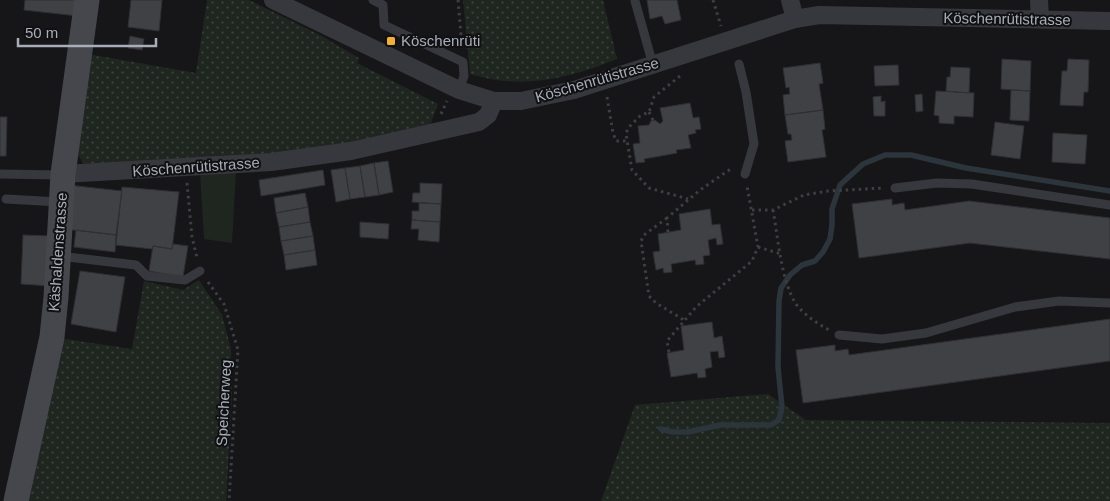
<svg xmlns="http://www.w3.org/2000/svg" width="1110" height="501" viewBox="0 0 1110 501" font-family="Arial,sans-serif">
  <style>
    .grass { fill: url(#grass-dots) }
    .garden { fill: #1e261f }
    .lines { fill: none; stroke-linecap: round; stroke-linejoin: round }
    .stream { stroke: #2c353c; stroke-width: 5.5 }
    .building { fill: #404145; stroke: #303034 }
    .path { stroke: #3d3f44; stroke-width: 3; stroke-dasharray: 2.5 4; stroke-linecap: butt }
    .lane { stroke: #37383d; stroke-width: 9 }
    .street { stroke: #37383d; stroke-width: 18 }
    .secondary { stroke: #45474d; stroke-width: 25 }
    .poi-dot { fill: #f2b134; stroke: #111113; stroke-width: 2 }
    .labels { text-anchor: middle; stroke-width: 4; stroke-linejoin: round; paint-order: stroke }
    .street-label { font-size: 15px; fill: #a8adb8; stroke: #111113 }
    .poi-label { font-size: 15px; fill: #a8adb8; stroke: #111113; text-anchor: start }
  </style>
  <defs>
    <pattern id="grass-dots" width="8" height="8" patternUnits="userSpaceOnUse" patternTransform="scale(1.25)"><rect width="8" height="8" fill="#1e261f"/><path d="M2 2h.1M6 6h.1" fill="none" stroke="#3c433d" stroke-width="1.8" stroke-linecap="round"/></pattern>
  </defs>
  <rect width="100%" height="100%" fill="#161618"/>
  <path class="grass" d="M207,0H249L320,35L359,58L357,63L438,104L429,128L343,144L265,155L84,164L78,155L88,54L196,73Z
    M463,0H603L617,59C568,79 521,90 470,74Z
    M199,280L222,315L231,349L232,394L226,501H23L59,338L132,349L144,281L183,290Z
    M768,394L806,420L1110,423V501H601L635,405Z"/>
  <path class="garden" d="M200,173H236L232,243L204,239Z"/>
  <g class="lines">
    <path class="stream" d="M661,429L673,432H688L720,425H771L779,420L782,407L778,367L779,301L781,288L790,275L802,265L815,261L823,252L830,239L832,225V209L840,185L863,164L885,155H911L966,168L1110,191"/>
  </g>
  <path class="building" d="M25,0H80L78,16L24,10Z
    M131,0H162L159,31L128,27Z
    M647,0H677L681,20L665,24L662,16L650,19Z
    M130,36L144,39L142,50L128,48Z
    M1002,59L1031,61L1030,91L1001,89Z
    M1068,59L1089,60L1088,92H1084L1083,106L1060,105L1062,71H1067Z
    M820,63L823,83L819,84L823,110L785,115L783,95L790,94L789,87L786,88L783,68Z
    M898,65L899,85L875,86L874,66Z
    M951,67L970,68L969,93L946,91L947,77H950Z
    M1011,90L1030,91L1029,121L1010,120Z
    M936,91L974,93L973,117L954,116V124L939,123V116L934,115Z
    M922,94L923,111L916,112L915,95Z
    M881,96V102L885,101V116H874L873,97Z
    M690,103L693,118L699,117L701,129L695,130L696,133L688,135L691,148L676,150L677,153L644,159L645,162L636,163L633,144L640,143L638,126L649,125L651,121L655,120L660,124L663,121L660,108Z
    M823,110L825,129L822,130L826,157L788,162L785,141L792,140L791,134H788L785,115Z
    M0,117H7L6,156H0Z
    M995,122L1024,126L1020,159L991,155Z
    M1053,133L1087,135L1085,164L1052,162Z
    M388,161L393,192L379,195L374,163Z
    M374,163L379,195L365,197L360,166Z
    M360,166L365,197L350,199L345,168Z
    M345,168L350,199L336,202L331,170Z
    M323,170L325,185L261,196L259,180Z
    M420,183L442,184L441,204L412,202L413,193H420Z
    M68,185L122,191L116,235L65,229Z
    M122,187L179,192L172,249L153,246L152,249L116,245Z
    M305,193L308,207L276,213L274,198Z
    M892,199V205L904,203L905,210L969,201L1110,218V259L970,243L859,258L852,204Z
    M419,203L441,204L440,222L412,220V211H419Z
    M308,207L310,222L279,227L276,213Z
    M710,209L712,225L720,224L723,244L717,245L716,238L708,240L710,255L703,256L704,264L696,265L695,260L671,264L672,272L664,273L663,268L656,270L653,252L660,251L658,234L681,230L679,214Z
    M412,220L440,222L439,242L418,240L419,229H411Z
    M310,222L313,236L281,241L279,227Z
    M360,222L389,224L388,239L360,237Z
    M76,230L116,235L115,252L74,247Z
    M23,235L52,236L50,286L21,284Z
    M313,236L315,250L284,255L281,241Z
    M173,244L188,246L183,277L149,271L153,246L172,249Z
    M315,250L317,265L286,270L284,255Z
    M80,271L125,277L116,332L71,324Z
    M1110,319V361L803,403L796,350L835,345V351L848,349L849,355Z
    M712,322L714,338L722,336L725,357L719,358L718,351L710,352L712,367L705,369L706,377L698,378L697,373L671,377L667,353L684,350L681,326Z"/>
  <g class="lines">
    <path class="path" d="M458,0L462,47
      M713,0L721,26
      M680,76L654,97L649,112L640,116L628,128L626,134L632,170L649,188L688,199
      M607,97L613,133L616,141H627
      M649,112L653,120
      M441,114L447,101
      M187,183L192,237L197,258
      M752,210H773L804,195L828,191L883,188
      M773,210C778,237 781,281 796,304C805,316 817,323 829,330
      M667,218L644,235L641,241L649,296L656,303L684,320
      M668,232L667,218L700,190L732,168
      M758,247L781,254
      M208,282L224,304L238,350L229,501
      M669,352L667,341L696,307L752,261L758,247L747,186"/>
    <path class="lane" d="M373,0L383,5L384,25L463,62L464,76L459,90
      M635,1L653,65
      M739,64L746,92L754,144L745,174
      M0,174L61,175
      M895,188L937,183L972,184L1110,205
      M6,199L59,202
      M59,256L136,265L147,276L185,280L200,271
      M839,335L882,339L926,333L1015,307L1059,301L1110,303"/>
    <path class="street" d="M273,0L459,90L494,101H521L574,90L795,19L819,15L1110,21
      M790,0L795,19
      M1039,0L1040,19
      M63,174L271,162L351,151L479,122L488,115L494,101"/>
    <path class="secondary" d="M16,501L52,337L56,297L63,174L87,0"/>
  </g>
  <rect class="poi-dot" x="386" y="36" width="10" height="10" rx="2.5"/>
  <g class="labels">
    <g class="street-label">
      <text transform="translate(1007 19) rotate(1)" y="5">Köschenrütistrasse</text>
      <text transform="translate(597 80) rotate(-16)" y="5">Köschenrütistrasse</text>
      <text transform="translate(196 167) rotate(-4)" y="5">Köschenrütistrasse</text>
      <text transform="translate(58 252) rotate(-86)" y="5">Käshaldenstrasse</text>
      <text transform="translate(224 403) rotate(-87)" y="5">Speicherweg</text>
    </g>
    <g class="poi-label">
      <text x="401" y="46">Köschenrüti</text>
    </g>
  </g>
  <path d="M18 38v8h138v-8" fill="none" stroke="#a8adb8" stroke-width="2.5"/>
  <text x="25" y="38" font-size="15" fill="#a8adb8" stroke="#111113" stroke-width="4" paint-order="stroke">50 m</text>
</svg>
